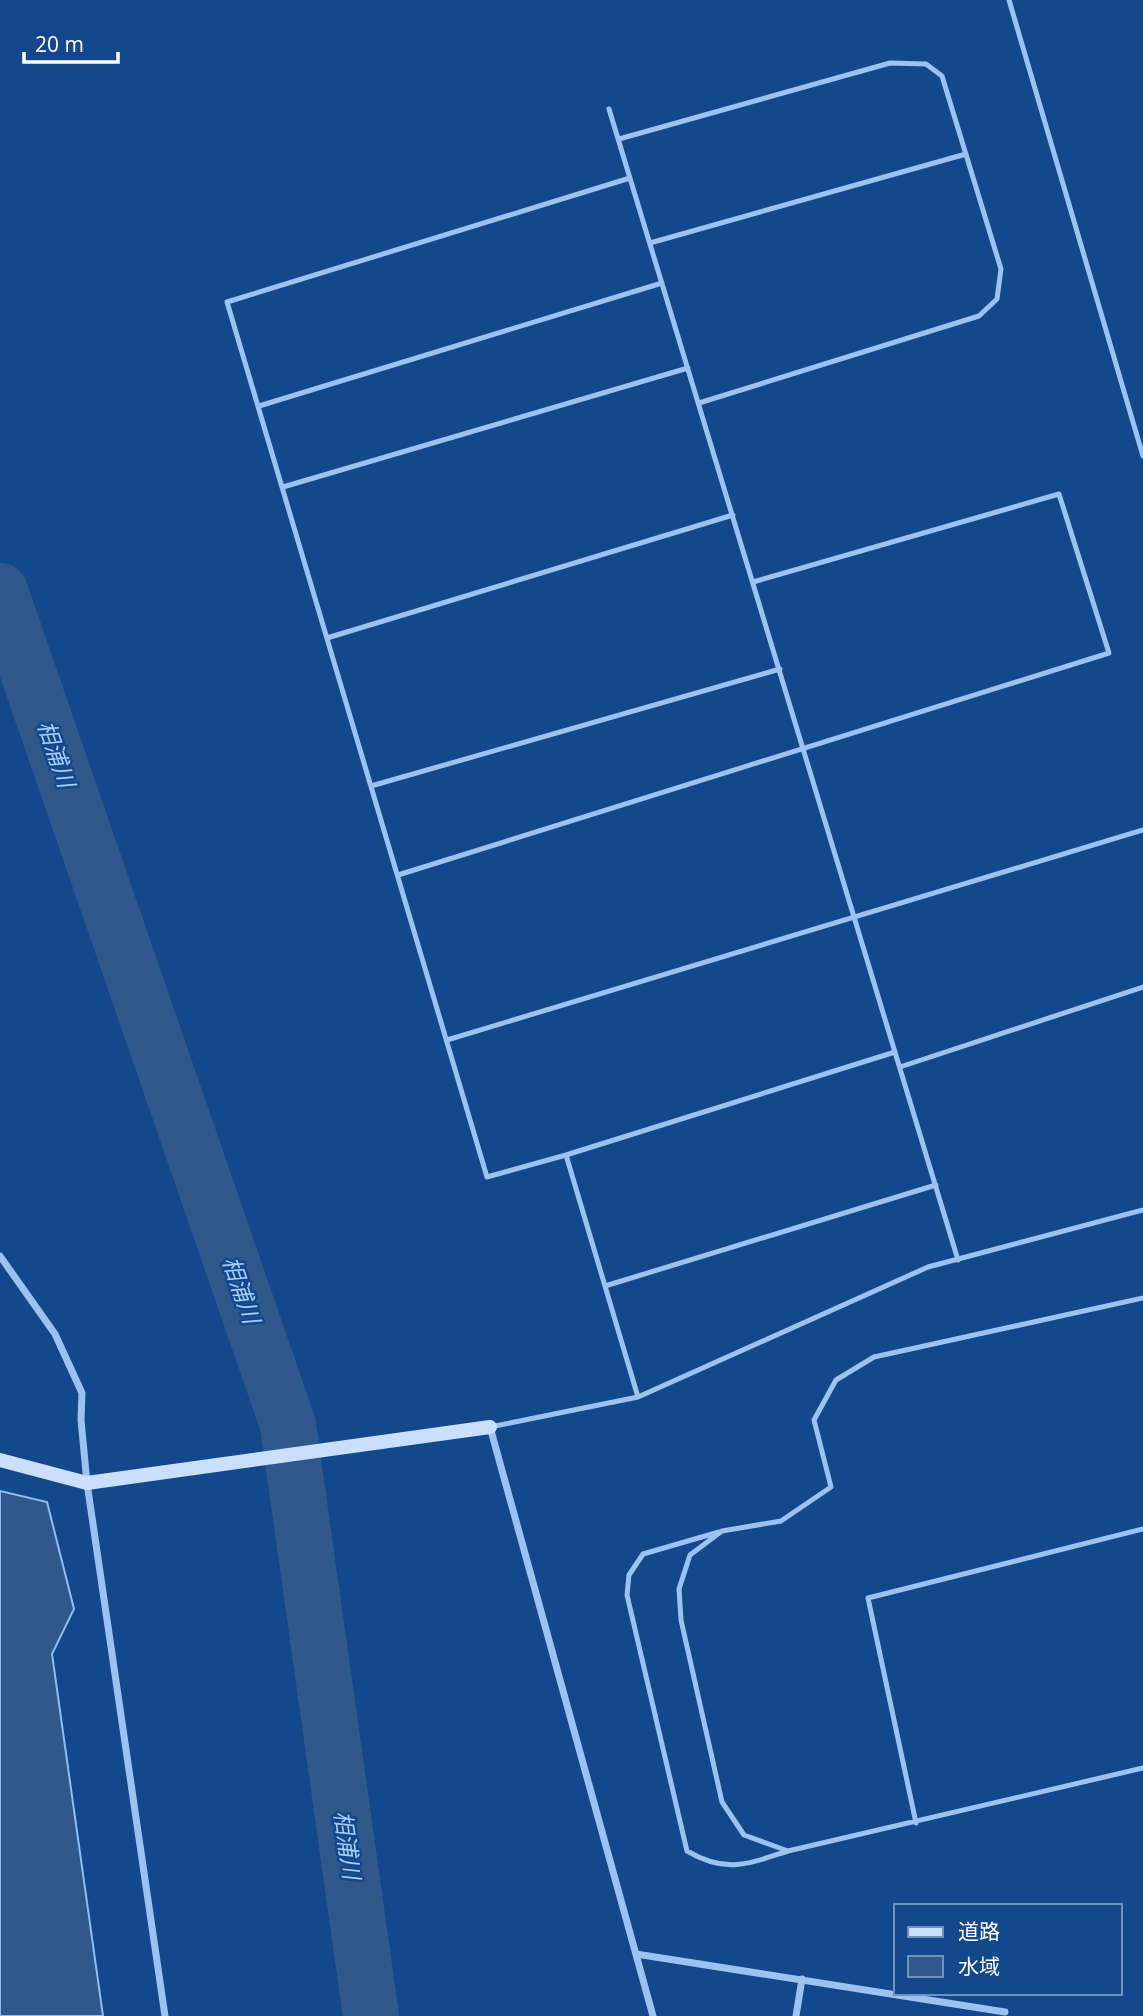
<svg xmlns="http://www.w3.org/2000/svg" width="1143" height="2016" viewBox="0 0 1143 2016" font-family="'Open Sans','Noto Sans JP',sans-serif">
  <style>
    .water { fill: #30588b; stroke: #8dbdf4; stroke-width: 2 }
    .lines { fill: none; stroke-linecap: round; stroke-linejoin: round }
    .river { stroke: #30588b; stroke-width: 56 }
    .lane { stroke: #9cc2f1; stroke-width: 5 }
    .street { stroke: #9cc2f1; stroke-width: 7 }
    .secondary { stroke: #cadffc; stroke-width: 14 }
    .labels { text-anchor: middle; stroke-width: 5; stroke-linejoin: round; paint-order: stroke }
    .water-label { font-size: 23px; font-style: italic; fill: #a7ccf8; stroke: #13488d }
  </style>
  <rect width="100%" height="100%" fill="#13488d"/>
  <path class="water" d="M0,1491L47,1502L74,1609L52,1654L103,2016H0Z"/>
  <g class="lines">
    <path class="river" d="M0,591L288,1425L371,2016"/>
    <path class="lane" d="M1009,0L1143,456
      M609,109L958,1260
      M619,139L890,63L926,64L942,76L1001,269L997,299L979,316L699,403
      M650,243L966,154
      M259,406L662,283
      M283,487L688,368
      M327,638L733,515
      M371,786L780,669
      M398,875L1109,653L1059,494L753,582
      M447,1040L1143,830
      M900,1067L1143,987
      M566,1155L487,1177L227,302L630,178
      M605,1286L936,1185
      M1143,1298L874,1357L836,1380L814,1420L831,1487L781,1521L722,1531L690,1555L679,1589L681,1620L722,1802L744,1835L788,1851L1143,1768
      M638,1397L566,1155L895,1052
      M490,1427L638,1397L928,1267L1143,1210
      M719,1532L643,1554L629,1575L627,1595L687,1851C726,1874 748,1864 788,1851
      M916,1823L868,1598L1143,1529"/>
    <path class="street" d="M0,1256L55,1334L82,1393L81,1420L87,1483L165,2016
      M490,1427L653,2016
      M636,1954L1005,2012
      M796,2016L802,1979"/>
    <path class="secondary" d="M0,1460L87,1483L490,1427"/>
  </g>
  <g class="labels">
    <g class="water-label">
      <text transform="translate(56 754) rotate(71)" y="8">相浦川</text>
      <text transform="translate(241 1290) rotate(71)" y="8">相浦川</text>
      <text transform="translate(347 1845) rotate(82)" y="8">相浦川</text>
    </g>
  </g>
  <rect x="894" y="1904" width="228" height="91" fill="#13488d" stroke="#7191bb" stroke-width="2"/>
  <rect x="908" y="1927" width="35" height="10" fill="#cadffc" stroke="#7191bb" stroke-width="2"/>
  <text x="958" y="1939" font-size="21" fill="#ffffff">道路</text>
  <rect x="908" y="1956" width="35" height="21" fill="#30588b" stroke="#7191bb" stroke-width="2"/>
  <text x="958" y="1974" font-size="21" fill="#ffffff">水域</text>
  <path d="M24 52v10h94v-10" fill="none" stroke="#ffffff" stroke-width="3.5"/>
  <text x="35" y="52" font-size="21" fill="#ffffff" stroke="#13488d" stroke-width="5" paint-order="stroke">20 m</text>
</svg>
